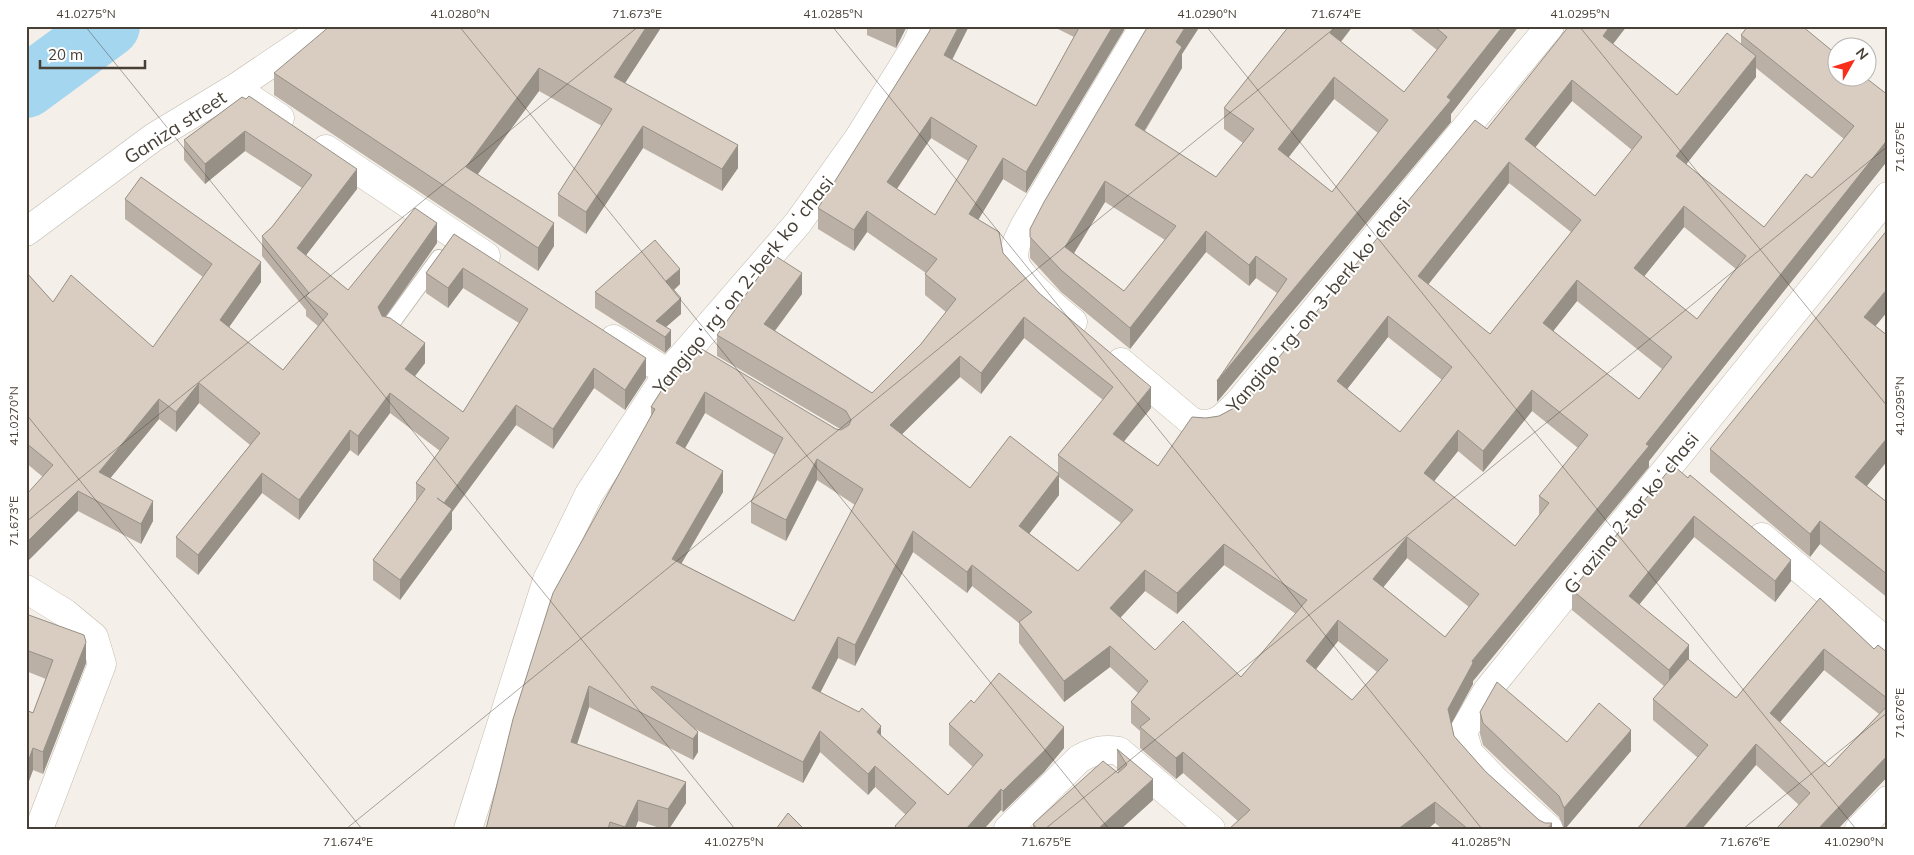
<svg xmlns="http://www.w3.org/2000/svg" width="1914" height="855" viewBox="0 0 1914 855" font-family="Mulish,sans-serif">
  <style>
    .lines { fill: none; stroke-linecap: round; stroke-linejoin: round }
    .river { stroke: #a5d6f0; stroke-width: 62 }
    .service-casing { stroke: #c2baad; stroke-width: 18 }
    .minor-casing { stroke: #c2baad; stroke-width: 29 }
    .service { stroke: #fff; stroke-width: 16 }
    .minor { stroke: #fff; stroke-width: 28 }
    .wall { fill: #bab0a5; fill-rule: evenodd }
    .shaded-wall { fill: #979086 }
    .building { fill: #d8cdc0; stroke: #979086; fill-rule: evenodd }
    .ticks { fill: none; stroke: #474037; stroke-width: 1; stroke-opacity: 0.45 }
    .labels { text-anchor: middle; stroke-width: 4; stroke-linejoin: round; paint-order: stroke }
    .street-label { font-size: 19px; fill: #474037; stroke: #fff }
    .neatline { fill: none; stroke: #474037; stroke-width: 2 }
    .ticks-label { font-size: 12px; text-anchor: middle; fill: #474037 }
  </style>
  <rect width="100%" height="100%" fill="#f4efe8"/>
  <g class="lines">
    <path class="river" d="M26,87L109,26"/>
    <g class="service-casing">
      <path id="service" d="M388,328L439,258"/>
    </g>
    <g class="minor-casing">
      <path id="minor" d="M235,88L280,118
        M326,149L486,256
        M26,232L154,137L235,88L327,26
        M1073,322C1060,312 1017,276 1015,261C1012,248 1019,237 1025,225L1144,26
        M614,339L668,373
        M1121,362L1191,421C1215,430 1224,417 1240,401L1550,26
        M1762,537L1888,643
        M26,589L65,613L94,637L102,664L39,829
        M468,829L547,580L589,494L668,373L798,223L858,139L916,45L925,26
        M1008,829L1079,759C1093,751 1103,748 1119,751L1211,829
        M1549,829L1497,782L1469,753L1463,732L1487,691L1888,196
        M1859,829L1888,800"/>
    </g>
    <use href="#service" class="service"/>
    <use href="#minor" class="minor"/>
  </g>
  <path class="wall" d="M662,26L625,83L738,168L722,191L643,148L586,234L558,216V194L602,126L539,91L478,174L554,246L538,271L274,95V73L600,27Z
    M867,26H907L896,48L867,35Z
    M969,26L952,59L1036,106L1074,37L1052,26H1124V30L1026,193L1003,179L978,220L1003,253L1039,293L1151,408L1124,441L1158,466L1206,418L1219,416L1234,408L1251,391L1487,129L1613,44L1677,95L1741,45V35L1888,95V160L1649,461V467L1473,681V684L1451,724L1454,736L1486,772L1539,820L1552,829H1442L1435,823L1238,821L1183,773L1176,779L1140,748V731L1131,723V702L1138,693L1110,667L1064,702L1019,643V623L972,586L967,593L913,552L855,666L838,658L820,692L881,736L948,795L973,767L949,745V724L974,703L1064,748L1044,772L1003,812L1001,810L984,829H895V826L906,815L875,787L868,795L820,752L803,783L695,729L698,752L693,760L589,707L577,744L686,803L669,829H663L638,821L635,829H486L651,415V407L680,361L836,429L842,430L717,356V335L802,294L775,331L872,393L921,344L946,312L925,295V274L926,273L867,232L854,251L818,229V208ZM1756,68L1844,139L1812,178L1764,227L1686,164L1756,77ZM1572,101L1632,150L1595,196L1535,148ZM931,138L968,161L935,215L897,189ZM1509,183L1571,232L1490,334L1428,285ZM1684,227L1736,269L1697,319L1644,276ZM1577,301L1662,369L1639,399L1553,331ZM1388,337L1442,380L1400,432L1347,389ZM1024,338L1103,400L1058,455V473L970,488L902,434L960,377L981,394ZM1532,411L1578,448L1539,496V515L1515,546L1434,481L1458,451L1483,472ZM705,413L775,455L751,502V523L786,541L817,480L855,505L794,621L681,563L723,492L685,448ZM1059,477L1121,523L1078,571L1029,533L1059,495ZM1407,558L1469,607L1445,637L1383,587ZM1224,565L1296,614L1241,677L1155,650L1120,618L1145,591L1177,614ZM1338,641L1377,672L1352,700L1316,669Z
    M1148,26H1200L1182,54V68L1145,131L1216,177L1243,143L1224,129V108L1289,26H1353L1341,42L1404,92L1437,50L1407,26H1519L1451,114V122L1217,402L1277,293L1256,278L1249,286L1206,252L1130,349L1061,292L1030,258V229ZM1334,99L1378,133L1332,192L1288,157ZM1105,202L1165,240L1124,291L1074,253Z
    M242,97L357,189L306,255L348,290L437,243L386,317L425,363L415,376L463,412L519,323L463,288L448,308L426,293V273L454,234L646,378L625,410L594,388L553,449L516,425L452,512V529L400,600L373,580V560L416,501V483L440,451L390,413L358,456L350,450L299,520L262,493L198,575L176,557V537L250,445L199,403L176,432L159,419L110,478L153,521L141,544L78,511L43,477L26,463V272L53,302L153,347L203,277L125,219V199L261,282L229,327L283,370L318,326L306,316V310L262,256V236L272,227L302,188L245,151L205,184L184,160V140Z
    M680,284L674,290L681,314L666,327L671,346L665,353L595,308V292Z
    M1875,326L1888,336V460L1867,486L1888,503V598L1820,544L1810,557L1710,472V449Z
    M1673,465L1791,581L1775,602L1694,537L1639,605L1689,660L1736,698L1820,598L1874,649L1888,653V776L1838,829H1776L1799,805L1756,765L1697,757L1653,720V699L1664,686L1572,610V590ZM1824,670L1879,714L1829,767L1780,722Z
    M26,614L86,663L43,774L33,770L26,789V710L33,713L46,679L26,671Z
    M1480,712L1567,742L1631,751L1565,829H1564L1559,817L1483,745L1480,734Z
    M1117,749L1153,800L1121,829H1033V824L1119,773L1117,770Z"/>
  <path class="shaded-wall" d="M647,26H662L614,100V77Z
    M896,26H907L896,48Z
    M959,26H969L944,76V55Z
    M1113,26H1124V30L1026,193V172Z
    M1186,26H1200L1182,54V68L1135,146V125L1176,42Z
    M1336,26H1353L1330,55V33Z
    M1503,26H1519L1451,114V122L1217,402V381L1447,97Z
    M1610,26H1627L1603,57V36Z
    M1756,56V77L1676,177V156Z
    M539,68V91L466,190V167Z
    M1334,77V99L1278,171V149Z
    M1572,80V101L1525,160V139Z
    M931,117V138L887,203V182Z
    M643,126V148L586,234V212Z
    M245,131V151L205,184V164Z
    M1888,139V160L1649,461V467L1473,681V684L1448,730V709L1472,661Z
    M738,145V168L722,191V169Z
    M1003,158V179L969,235V214Z
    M1509,162V183L1418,297V276Z
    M357,169V189L297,267V248Z
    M1105,181V202L1065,268V247Z
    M1684,206V227L1634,289V268Z
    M867,211V232L854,251V230Z
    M437,223V243L378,327V307Z
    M554,223V246L538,271V248Z
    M1206,231V252L1130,349V328Z
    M1256,256V278L1249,286V265Z
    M261,262V282L220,340V320Z
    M463,268V288L448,308V288Z
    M680,269V284L666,297V281Z
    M802,273V294L764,345V324Z
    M1577,280V301L1543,344V323Z
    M1888,288V311L1864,340V317Z
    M681,298V314L659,333L656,321Z
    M1388,316V337L1337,402V381Z
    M1024,317V338L981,394V373Z
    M671,330V346L665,353V337Z
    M425,343V363L405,389V369Z
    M960,356V377L890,446V425Z
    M646,358V378L625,410V390Z
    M594,368V388L553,449V429Z
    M199,383V403L176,432V412Z
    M1151,387V408L1113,455V434Z
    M1532,390V411L1483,472V451Z
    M705,392V413L676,464V443Z
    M390,393V413L358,456V436Z
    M159,399V419L99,492V472Z
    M516,405V425L452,512V529L400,600V580L444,503Z
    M350,430V450L299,520V500Z
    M1458,430V451L1424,494V473Z
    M1888,437V460L1855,500V477Z
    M817,459V480L786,541V520Z
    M723,471V492L672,580V559Z
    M262,473V493L198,575V555Z
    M1059,474V495L1019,547V526Z
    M78,491V511L26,563V543Z
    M153,501V521L141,544V524Z
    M1694,516V537L1629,617V596Z
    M1820,521V544L1810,557V534Z
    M913,531V552L855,666V645Z
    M1407,537V558L1373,600V579Z
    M1224,544V565L1177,614V593Z
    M1791,560V581L1775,602V581Z
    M972,565V586L967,593V572Z
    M1145,570V591L1110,629V608Z
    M1338,620V641L1306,682V661Z
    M838,637V658L812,709V688Z
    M86,642V663L43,774V752Z
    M1689,645V666L1669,691V670Z
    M1110,646V667L1064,702V681Z
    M1824,649V670L1770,734V713Z
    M589,686V707L571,763V742Z
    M881,726V747L877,732Z
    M1064,727V748L1044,772L1003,812V791Z
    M1631,730V751L1565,829H1564V808Z
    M820,731V752L803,783V762Z
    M698,732V752L693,760V739Z
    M1756,744V765L1702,829H1684Z
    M33,748V770L26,789V767Z
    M1183,752V773L1176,779V758Z
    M1888,755V776L1838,829H1818Z
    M875,766V787L868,795V774Z
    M1153,779V800L1121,829H1098Z
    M686,782V803L669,829H668V809Z
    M1001,789V810L984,829H966Z
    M638,800V821L635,829H625V827Z
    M1435,802V823L1428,829H1398Z
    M1552,823V829H1548Z"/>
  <path class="building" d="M330,26H598L600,27L601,26H647L614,77L738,145L722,169L643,126L586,212L558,194L612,109L539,68L466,167L554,223L538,248L274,73Z
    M932,26H959L944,55L1036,106L1080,26H1113L1026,172L1003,158L969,214L999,232L1003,253L1039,293L1151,387L1113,434L1158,466L1192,417L1206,418L1219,416L1234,408L1251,391L1475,120L1487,129L1569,26H1610L1603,36L1677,95L1727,33L1756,56L1676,156L1764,227L1806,174L1812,178L1854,126L1741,35L1748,26H1802L1836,54V78H1866L1888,95V139L1646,444L1649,446L1472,661L1473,663L1448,709L1454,736L1486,772L1539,820L1545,823H1552L1548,828V829H1468L1435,802L1398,829H1229L1250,810L1183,752L1176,758L1140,727L1150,719L1131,702L1148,681L1110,646L1064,681L1019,622L1032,612L972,565L967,572L913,531L855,645L838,637L812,688L859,712L862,708L881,726L877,732L948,795L983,755L949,724L971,700L974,703L999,673L1064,727L1044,751L1003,791L1001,789L966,829H898L895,826L916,803L875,766L868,774L820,731L803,762L652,686L651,688L698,732L693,739L589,686L571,742L686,782L668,809L638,800L625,827L610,822L608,829H486L513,719L553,593L655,409L651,407L680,361L695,345L836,429L841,430L849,425L851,420L846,411L717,335L774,255L802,273L764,324L872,393L921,344L956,299L925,274L937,259L867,211L854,230L818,208L929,32ZM1572,80L1642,137L1595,196L1525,139ZM931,117L977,146L935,215L887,182ZM1509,162L1581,220L1490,334L1418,276ZM1684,206L1746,256L1697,319L1634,268ZM1577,280L1672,357L1639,399L1543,323ZM1388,316L1452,367L1400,432L1337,381ZM1024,317L1113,387L1058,455L1133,510L1078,571L1019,526L1059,474L1010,436L970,488L890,425L960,356L981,373ZM1532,390L1588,435L1539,496L1549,503L1515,546L1424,473L1458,430L1483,451ZM705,392L783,438L751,502L786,520L817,459L863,489L794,621L672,559L723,471L676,443ZM1407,537L1479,594L1445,637L1373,579ZM1224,544L1307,600L1241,677L1183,621L1155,650L1110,608L1145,570L1177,593ZM1338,620L1388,660L1352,700L1306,661Z
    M1148,26H1186L1176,42L1182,47L1135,125L1216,177L1254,129L1224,108L1289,26H1336L1330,33L1404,92L1447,37L1434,26H1503L1447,97L1451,100L1217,381L1287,279L1256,256L1249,265L1206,231L1130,328L1061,270L1030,237V229L1044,202ZM1334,77L1388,120L1332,192L1278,149ZM1105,181L1176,226L1124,291L1065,247Z
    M249,96L357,169L297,248L348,290L415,208L437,223L378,307L382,316L390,318L425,343L405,369L463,412L528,309L463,268L448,288L426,273L454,234L646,358L625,390L594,368L553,429L516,405L444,503L437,498L452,509L400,580L373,560L425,489L416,483L449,438L390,393L358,436L350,430L299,500L262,473L198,555L176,537L260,433L199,383L176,412L159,399L99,472L153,501L141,524L78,491L26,543V495L53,465L26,443V272L53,302L71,275L153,347L212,264L125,199L141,177L261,262L220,320L283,370L328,314L306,296L309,293L262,236L272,227L312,175L245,131L205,164L184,140L242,97L246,99Z
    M1888,229V288L1864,317L1888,336V437L1855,477L1888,503V575L1820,521L1810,534L1710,449Z
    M655,240L680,269L666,281L681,298L656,321L671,330L665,337L595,292Z
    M1673,465L1688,478L1690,475L1791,560L1775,581L1694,516L1629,596L1689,645L1669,670L1572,590Z
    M1820,598L1874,649L1878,645L1888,653V699L1824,649L1770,713L1829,767L1888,705V755L1818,829H1776L1810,793L1756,744L1684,829H1637L1708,745L1653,699L1688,659L1736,698Z
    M26,614L84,635L86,642L43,752L33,748L26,767V710L33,713L53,660L26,650Z
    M1497,682L1567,742L1599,703L1631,730L1564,808L1559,796L1483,723L1480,712Z
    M1117,749L1153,779L1098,829H1037L1033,824L1103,761L1118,773L1127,765Z
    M788,813L804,829H776Z"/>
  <path class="ticks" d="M85,26L735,829M459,26L1109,829M832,26L1482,829M1206,26L1856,829M1579,26L1888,407M26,414L362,829M26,522L639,26M346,829L1337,26M1045,829L1888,146M1743,829L1888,712"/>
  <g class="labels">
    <g class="street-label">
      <text transform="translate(175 127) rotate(-33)" y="7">Ganiza street</text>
      <text transform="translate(743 285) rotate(-51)" y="7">Yangiqoʻrgʻon 2-berk koʻchasi</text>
      <text transform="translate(1318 305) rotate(-50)" y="7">Yangiqoʻrgʻon 3-berk koʻchasi</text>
      <text transform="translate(1631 513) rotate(-51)" y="7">Gʻazina 2-tor koʻchasi</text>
    </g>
  </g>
  <rect width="1914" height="855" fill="none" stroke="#ffffff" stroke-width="55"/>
  <g transform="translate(1852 62) rotate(51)"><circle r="24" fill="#ffffff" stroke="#b5b3af"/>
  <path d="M0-4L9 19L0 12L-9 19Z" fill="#f82e1b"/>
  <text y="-8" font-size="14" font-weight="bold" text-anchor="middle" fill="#474037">N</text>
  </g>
  <path d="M40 60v8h105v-8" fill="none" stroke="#474037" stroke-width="2.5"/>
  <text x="48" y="60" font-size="15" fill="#474037" stroke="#ffffff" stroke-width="4" paint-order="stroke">20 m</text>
  <rect x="28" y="28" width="1858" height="800" class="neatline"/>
  <g class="ticks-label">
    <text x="86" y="18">41.0275°N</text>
    <text x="460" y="18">41.0280°N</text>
    <text x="637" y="18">71.673°E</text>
    <text x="833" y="18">41.0285°N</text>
    <text x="1207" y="18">41.0290°N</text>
    <text x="1336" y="18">71.674°E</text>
    <text x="1580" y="18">41.0295°N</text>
    <text transform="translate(1900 147) rotate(-90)" y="4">71.675°E</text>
    <text transform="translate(1900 406) rotate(-90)" y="4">41.0295°N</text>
    <text transform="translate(14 416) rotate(-90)" y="4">41.0270°N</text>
    <text transform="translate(14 521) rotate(-90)" y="4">71.673°E</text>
    <text transform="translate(1900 713) rotate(-90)" y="4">71.676°E</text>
    <text x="348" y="846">71.674°E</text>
    <text x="734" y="846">41.0275°N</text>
    <text x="1046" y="846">71.675°E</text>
    <text x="1481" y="846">41.0285°N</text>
    <text x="1745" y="846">71.676°E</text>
    <text x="1854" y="846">41.0290°N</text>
  </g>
</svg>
